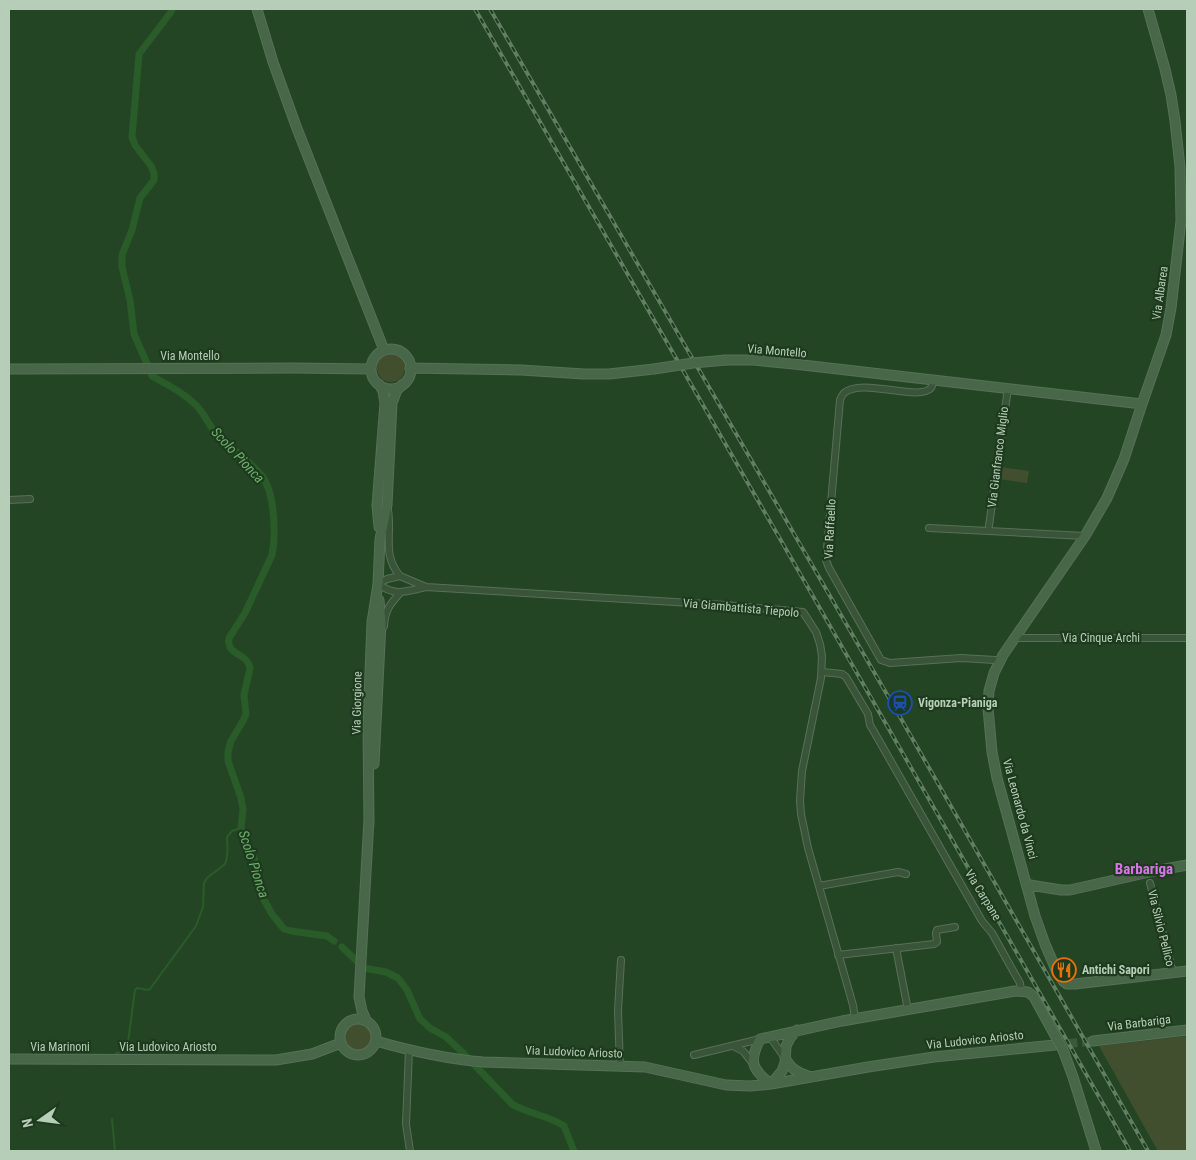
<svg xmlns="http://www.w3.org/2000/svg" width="1196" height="1160" viewBox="0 0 1196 1160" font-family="'Roboto Condensed',sans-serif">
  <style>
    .green { fill: #424f2e }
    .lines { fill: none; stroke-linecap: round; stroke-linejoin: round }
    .stream { stroke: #295c29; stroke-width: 2 }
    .canal { stroke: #295c29; stroke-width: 7 }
    .secondary-tunnel { stroke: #3a5a3a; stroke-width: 9; stroke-dasharray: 9 4.5; stroke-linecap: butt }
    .street-casing { stroke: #577158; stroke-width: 8 }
    .secondary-casing { stroke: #577158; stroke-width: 11 }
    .street { stroke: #395439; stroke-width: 6 }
    .secondary { stroke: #476748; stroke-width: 9 }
    .rail-casing { stroke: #608061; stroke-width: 4 }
    .rail { stroke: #1e3a1e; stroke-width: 2; stroke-dasharray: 5.5; stroke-linecap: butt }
    .secondary-bridge-casing { stroke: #577158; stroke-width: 11; stroke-linecap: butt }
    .secondary-bridge { stroke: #476748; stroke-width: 9 }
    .labels { text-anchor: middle; stroke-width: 4.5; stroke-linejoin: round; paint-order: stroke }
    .street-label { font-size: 12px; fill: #b6ceb7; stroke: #1e3a1e }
    .poi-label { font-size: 12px; font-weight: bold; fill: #b6ceb7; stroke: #1e3a1e; text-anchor: start }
    .water-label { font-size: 14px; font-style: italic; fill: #6daf6d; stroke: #1e3a1e }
    .quarter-label { font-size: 15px; font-weight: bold; fill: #d577e5; stroke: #1e3a1e }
  </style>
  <rect width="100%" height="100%" fill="#244524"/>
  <path class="green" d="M377 368a14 14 0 1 1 28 0a14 14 0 1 1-28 0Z
    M1001,467L1029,471L1027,483L999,479Z
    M344 1037a14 14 0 1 1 28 0a14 14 0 1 1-28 0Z
    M1187,1036V1151H1158L1099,1046Z"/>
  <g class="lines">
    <path class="stream" d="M113,1057L116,1053L124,1052L127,1050L135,990L137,988L147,990L150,989L196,926L203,907L204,883L207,878L225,864C229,855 227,846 227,837L232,831L241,828
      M112,1119L115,1151"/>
    <path class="canal" d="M172,9L171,12L139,54L132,137L135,145L151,166L154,173V180L140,198L132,230L122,255V267L130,300L134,334L151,373L152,376C168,385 184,393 197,406C205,415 209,426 217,434C231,449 249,460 262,476C275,493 276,535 272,555L245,613L229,638C226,656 247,652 250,668L244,695L246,714L243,721L231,741L228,752V761L241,798L243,810L241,828L255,861L258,889L272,914L284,929L291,931L327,936L334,941
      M342,947L364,968L386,972L398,978L407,990L420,1019L430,1028L446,1037L462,1052L512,1104C528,1114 548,1115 564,1126L574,1151"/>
    <path class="secondary-tunnel" d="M1055,1045L1093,1041"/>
    <g class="street-casing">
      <path id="street" d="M934,380C933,383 932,386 931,388C918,402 862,377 844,393C842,395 841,397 840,400L826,560L829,568L881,660L890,663L961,658L995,660L1000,661
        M9,500L30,499
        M388,510C392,535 382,555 400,576
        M989,526L1008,388
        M929,528L1085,536
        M426,587L400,576L387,579L378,584C396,597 407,591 426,587L725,605L803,612L816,632L820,644L822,656L821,678L802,771L800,801L801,814L808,848L853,1005L855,1018
        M384,626C385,610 390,604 401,592
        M1015,638H1187
        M822,672L842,674L846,677L868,714L870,725L873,730L982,921L992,933L1016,976L1020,983L1021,991
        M1150,883L1173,973
        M819,886L898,872L906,874
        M896,948L908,1010
        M838,955L934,944L937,942L936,933L937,930L955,927
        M770,1037L785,1058
        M733,1046L743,1051L754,1065
        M409,1050L406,1124L410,1151
        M694,1055L760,1039
        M620,1067L618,1010L621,960"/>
    </g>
    <g class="secondary-casing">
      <path id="secondary" d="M257,9L273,62L296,126L384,350
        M1148,9L1165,69L1171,95L1175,121L1180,167L1181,221L1171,308L1166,335L1142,404L1124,459L1107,498L1085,536L1003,655L994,673L989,691L988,708L992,752L997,778L1035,916L1045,944L1057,972L1063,981L1067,984H1075L1187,971
        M371 369a20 20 0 1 1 40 0a20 20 0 1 1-40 0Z
        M726,360H753L794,364L1142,404
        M410,368L521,370L584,374H609L654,369
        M9,369L294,368L371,369
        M379,384L383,391L385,403L377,506L379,527
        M374,764L381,623L379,600
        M369,824L368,725L372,622L378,584L380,539L387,505L392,403L397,390L403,384
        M1027,885H1030L1061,890H1070L1154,871L1187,865
        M340 1037a18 18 0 1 1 36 0a18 18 0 1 1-36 0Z
        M366,1020L362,1011L359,997L369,819
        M376,1041C411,1051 447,1059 483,1062L645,1067L726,1085L750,1086L771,1084L868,1067L934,1057L1055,1045
        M1093,1041L1187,1030
        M1063,1050L1073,1077L1096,1151
        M785,1058C792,1070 797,1072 810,1077
        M9,1059L276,1060L312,1054L341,1043
        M771,1084C751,1069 749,1061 760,1039L842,1021L1015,991L1028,992L1034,997L1057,1039
        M771,1084L782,1071L785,1063L786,1046L790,1038L797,1030"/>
    </g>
    <use href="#street" class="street"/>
    <use href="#secondary" class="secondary"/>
    <g class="rail-casing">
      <path id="rail" d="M475,9L810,591L1130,1151
        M490,9L896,710L1148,1151"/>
    </g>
    <use href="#rail" class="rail"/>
    <g class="secondary-bridge-casing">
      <path id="secondary-bridge" d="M654,369L693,363L726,360
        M1057,1039L1063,1050"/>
    </g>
    <use href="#secondary-bridge" class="secondary-bridge"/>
  </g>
  <defs>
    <g id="station-ring" transform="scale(1.25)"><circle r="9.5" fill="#1e3a1e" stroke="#1a4fb4" stroke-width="1.5"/><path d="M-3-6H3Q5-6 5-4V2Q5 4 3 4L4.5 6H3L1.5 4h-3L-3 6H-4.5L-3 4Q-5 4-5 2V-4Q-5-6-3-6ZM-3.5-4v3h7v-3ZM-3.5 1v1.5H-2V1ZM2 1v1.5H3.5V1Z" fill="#1a4fb4"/></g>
    <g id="restaurant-ring" transform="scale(1.25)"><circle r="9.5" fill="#1e3a1e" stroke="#e8710a" stroke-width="1.5"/><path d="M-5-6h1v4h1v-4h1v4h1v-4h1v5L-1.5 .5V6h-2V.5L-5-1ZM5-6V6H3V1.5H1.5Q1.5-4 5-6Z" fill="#e8710a"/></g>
  </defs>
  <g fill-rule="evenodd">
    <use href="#station-ring" x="900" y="703"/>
    <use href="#restaurant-ring" x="1064" y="970"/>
  </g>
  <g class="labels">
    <g class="street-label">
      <text transform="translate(1160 293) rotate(-82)" y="4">Via Albarea</text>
      <text transform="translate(777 351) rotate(5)" y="4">Via Montello</text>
      <text x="190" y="360">Via Montello</text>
      <text transform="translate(998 457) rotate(-83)" y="4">Via Gianfranco Miglio</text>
      <text transform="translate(830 529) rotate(-87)" y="4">Via Raffaello</text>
      <text transform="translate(741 608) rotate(5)" y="4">Via Giambattista Tiepolo</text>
      <text x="1101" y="642">Via Cinque Archi</text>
      <text transform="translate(357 703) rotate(-89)" y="4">Via Giorgione</text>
      <text transform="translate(1020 809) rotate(75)" y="4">Via Leonardo da Vinci</text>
      <text transform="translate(983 895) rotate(58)" y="4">Via Carpane</text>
      <text transform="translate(1161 928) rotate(76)" y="4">Via Silvio Pellico</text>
      <text transform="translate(1139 1023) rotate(-7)" y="4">Via Barbariga</text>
      <text transform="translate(975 1040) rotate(-6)" y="4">Via Ludovico Ariosto</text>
      <text x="60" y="1051">Via Marinoni</text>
      <text x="168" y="1051">Via Ludovico Ariosto</text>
      <text transform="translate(574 1052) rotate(2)" y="4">Via Ludovico Ariosto</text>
    </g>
    <g class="poi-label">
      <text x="918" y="707">Vigonza-Pianiga</text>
      <text x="1082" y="974">Antichi Sapori</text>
    </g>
    <g class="water-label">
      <text transform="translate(238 455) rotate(47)" y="5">Scolo Pionca</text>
      <text transform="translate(254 864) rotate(72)" y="5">Scolo Pionca</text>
    </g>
    <g class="quarter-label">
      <text x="1144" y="874">Barbariga</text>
    </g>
  </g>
  <rect width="1196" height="1160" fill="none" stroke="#b6ceb7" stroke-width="20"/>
  <g transform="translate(40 1120) rotate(256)" stroke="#1e3a1e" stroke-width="4" paint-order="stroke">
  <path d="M0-4L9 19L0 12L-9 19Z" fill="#b6ceb7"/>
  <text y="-8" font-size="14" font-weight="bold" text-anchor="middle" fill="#b6ceb7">N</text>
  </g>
</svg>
